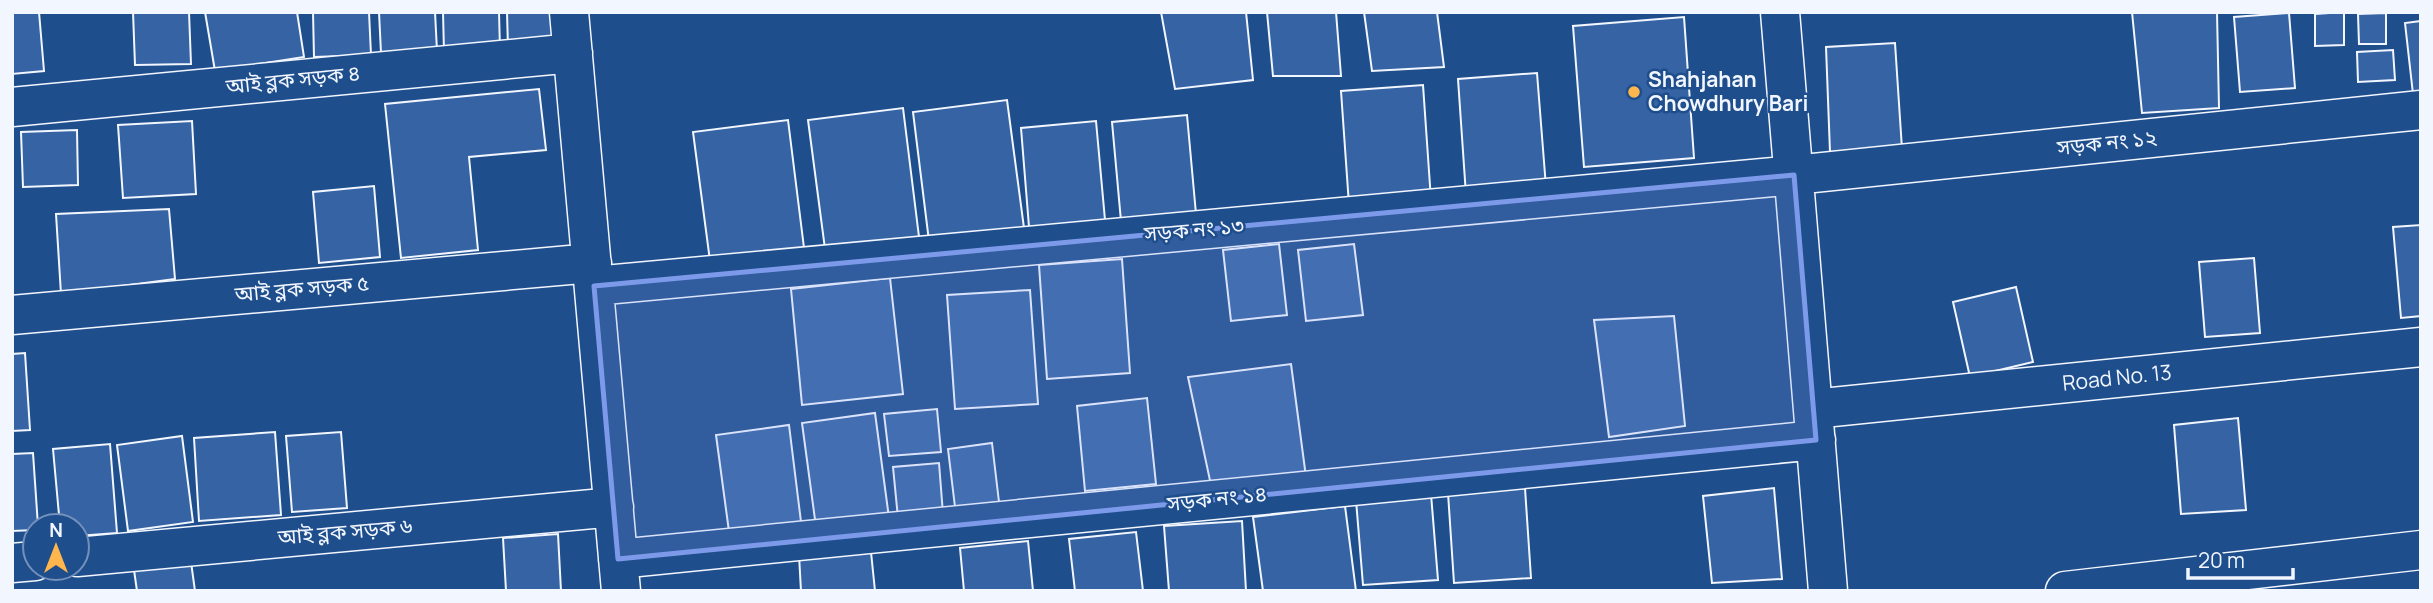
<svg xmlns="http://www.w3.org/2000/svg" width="2433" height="603" viewBox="0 0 2433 603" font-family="Manrope,'Noto Sans Bengali',sans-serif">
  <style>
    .building { fill: #3563a3; stroke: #f2f6ff; stroke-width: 2 }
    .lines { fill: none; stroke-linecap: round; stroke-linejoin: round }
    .minor-casing { stroke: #f2f6ff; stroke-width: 41 }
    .minor { stroke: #1f4e8c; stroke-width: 38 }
    .marked { fill: #7d9aea; fill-opacity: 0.2; stroke: #7d9aea; stroke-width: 5; stroke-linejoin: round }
    .poi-dot { fill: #ffb74d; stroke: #1f4e8c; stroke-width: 2.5 }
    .labels { text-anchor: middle; stroke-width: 5; stroke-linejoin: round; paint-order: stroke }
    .street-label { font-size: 21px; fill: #f2f6ff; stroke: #1f4e8c }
    .poi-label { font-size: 21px; font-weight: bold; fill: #f2f6ff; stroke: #1f4e8c; text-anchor: start }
  </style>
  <rect width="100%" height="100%" fill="#1f4e8c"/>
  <path class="building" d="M12,12H39L44,71L12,74Z
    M133,12H189L191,64L135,65Z
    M205,12H297L304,57L215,71Z
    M313,12H369L371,55L314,57Z
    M379,12H435L437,51L381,53Z
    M443,12H499L500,50L444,52Z
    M507,12H563L564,46L508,48Z
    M1161,12H1246L1253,80L1175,89Z
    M1267,12H1336L1341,76H1273Z
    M1364,12H1437L1444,67L1372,71Z
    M2132,12H2217L2219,108L2142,113Z
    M2344,12V45L2315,46V14Z
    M2289,13L2295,88L2240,92L2234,17Z
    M2386,13V44H2359L2358,14Z
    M1684,17L1694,158L1584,167L1573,26Z
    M2421,21V93L2413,94L2405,23Z
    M1895,43L1902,149L1830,152L1826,47Z
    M2393,50L2395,80L2358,82L2357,52Z
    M1537,73L1546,187L1466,195L1458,79Z
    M1423,85L1431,200L1349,205L1341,91Z
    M539,89L546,150L469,157L478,250L401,258L385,104Z
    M1007,100L1024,228L929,241L913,112Z
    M903,108L919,237L825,249L808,120Z
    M1187,115L1196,214L1121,221L1112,122Z
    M788,120L804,248L710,261L693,132Z
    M192,121L196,194L123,198L118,125Z
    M1096,121L1105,220L1029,227L1021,128Z
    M77,130L78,185L23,187L21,132Z
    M374,186L380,257L319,263L313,192Z
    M169,209L175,279L61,294L56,214Z
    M2421,225V316L2401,318L2393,227Z
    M1279,244L1287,315L1231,321L1223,250Z
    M1354,244L1363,315L1306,321L1298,250Z
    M2254,258L2260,333L2205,337L2199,262Z
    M1122,259L1130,373L1047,379L1039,265Z
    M890,278L903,394L802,405L791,289Z
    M2016,287L2033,362L1970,377L1953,302Z
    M1030,290L1038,404L955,409L947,295Z
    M1674,316L1685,426L1609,437L1594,320Z
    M25,353L30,430L12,431V354Z
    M1291,364L1306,477L1212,490L1188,377Z
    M1147,398L1156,484L1085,491L1077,406Z
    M937,409L941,452L889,456L884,414Z
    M875,413L889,518L816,527L802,423Z
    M2238,418L2246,510L2181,514L2174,425Z
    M789,425L802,530L730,539L716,435Z
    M275,432L281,515L199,521L194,438Z
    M341,432L347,508L292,512L286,436Z
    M182,436L193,522L128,531L117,445Z
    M992,443L999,502L955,507L948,449Z
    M110,444L117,533L77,536V526H60L53,449Z
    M33,453L38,526H35V530L12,531V454Z
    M939,463L943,514L898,518L893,467Z
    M1525,488L1531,578L1454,583L1448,493Z
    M1774,488L1782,579L1712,583L1703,496Z
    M1431,494L1438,580L1363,585L1356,500Z
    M1345,506L1356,591H1263L1253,517Z
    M1242,521L1246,591H1169L1164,526Z
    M1136,532L1143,591H1075L1069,539Z
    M558,534L561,591H506L503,538Z
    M1028,541L1033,591H964L960,548Z
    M871,552L875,591H801L799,555Z
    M191,562L195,591H137L134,570Z"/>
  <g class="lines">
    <g class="minor-casing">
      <path id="minor" d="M569,12L621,591
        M1780,12L1828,591
        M12,107L573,53
        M594,286L1794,175L2421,110
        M12,315L592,263
        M1813,409L2421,347
        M77,557L614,507
        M618,559L1816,440
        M12,563L35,561
        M2065,591L2421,550"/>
    </g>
    <use href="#minor" class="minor"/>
  </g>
  <path class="marked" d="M1794,175L1816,440L618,559L594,286Z"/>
  <circle class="poi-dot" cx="1634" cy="92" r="7"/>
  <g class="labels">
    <g class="street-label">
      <text transform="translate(293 80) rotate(-6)" y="7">আই ব্লক সড়ক ৪</text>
      <text transform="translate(2107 143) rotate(-6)" y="7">সড়ক নং ১২</text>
      <text transform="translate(1194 230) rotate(-5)" y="7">সড়ক নং ১৩</text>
      <text transform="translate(302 289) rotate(-5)" y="7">আই ব্লক সড়ক ৫</text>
      <text transform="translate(2117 378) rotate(-6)" y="7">Road No. 13</text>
      <text transform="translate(1217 499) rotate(-6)" y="7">সড়ক নং ১৪</text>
      <text transform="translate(345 532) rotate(-5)" y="7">আই ব্লক সড়ক ৬</text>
    </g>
    <g class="poi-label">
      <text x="1648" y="87">Shahjahan<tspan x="1648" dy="24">Chowdhury Bari</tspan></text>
    </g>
  </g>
  <rect width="2433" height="603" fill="none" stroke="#f2f6ff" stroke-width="28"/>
  <g transform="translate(56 547)"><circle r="33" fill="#1f4e8c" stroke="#7391ba" stroke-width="2"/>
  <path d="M0-5L12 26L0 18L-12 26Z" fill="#ffb74d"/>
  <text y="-10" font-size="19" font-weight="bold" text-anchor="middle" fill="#f2f6ff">N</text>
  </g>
  <path d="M2188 568v10h105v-10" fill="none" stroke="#f2f6ff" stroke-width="3.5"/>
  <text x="2198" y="568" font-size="21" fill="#f2f6ff" stroke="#1f4e8c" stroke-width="5" paint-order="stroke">20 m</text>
</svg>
